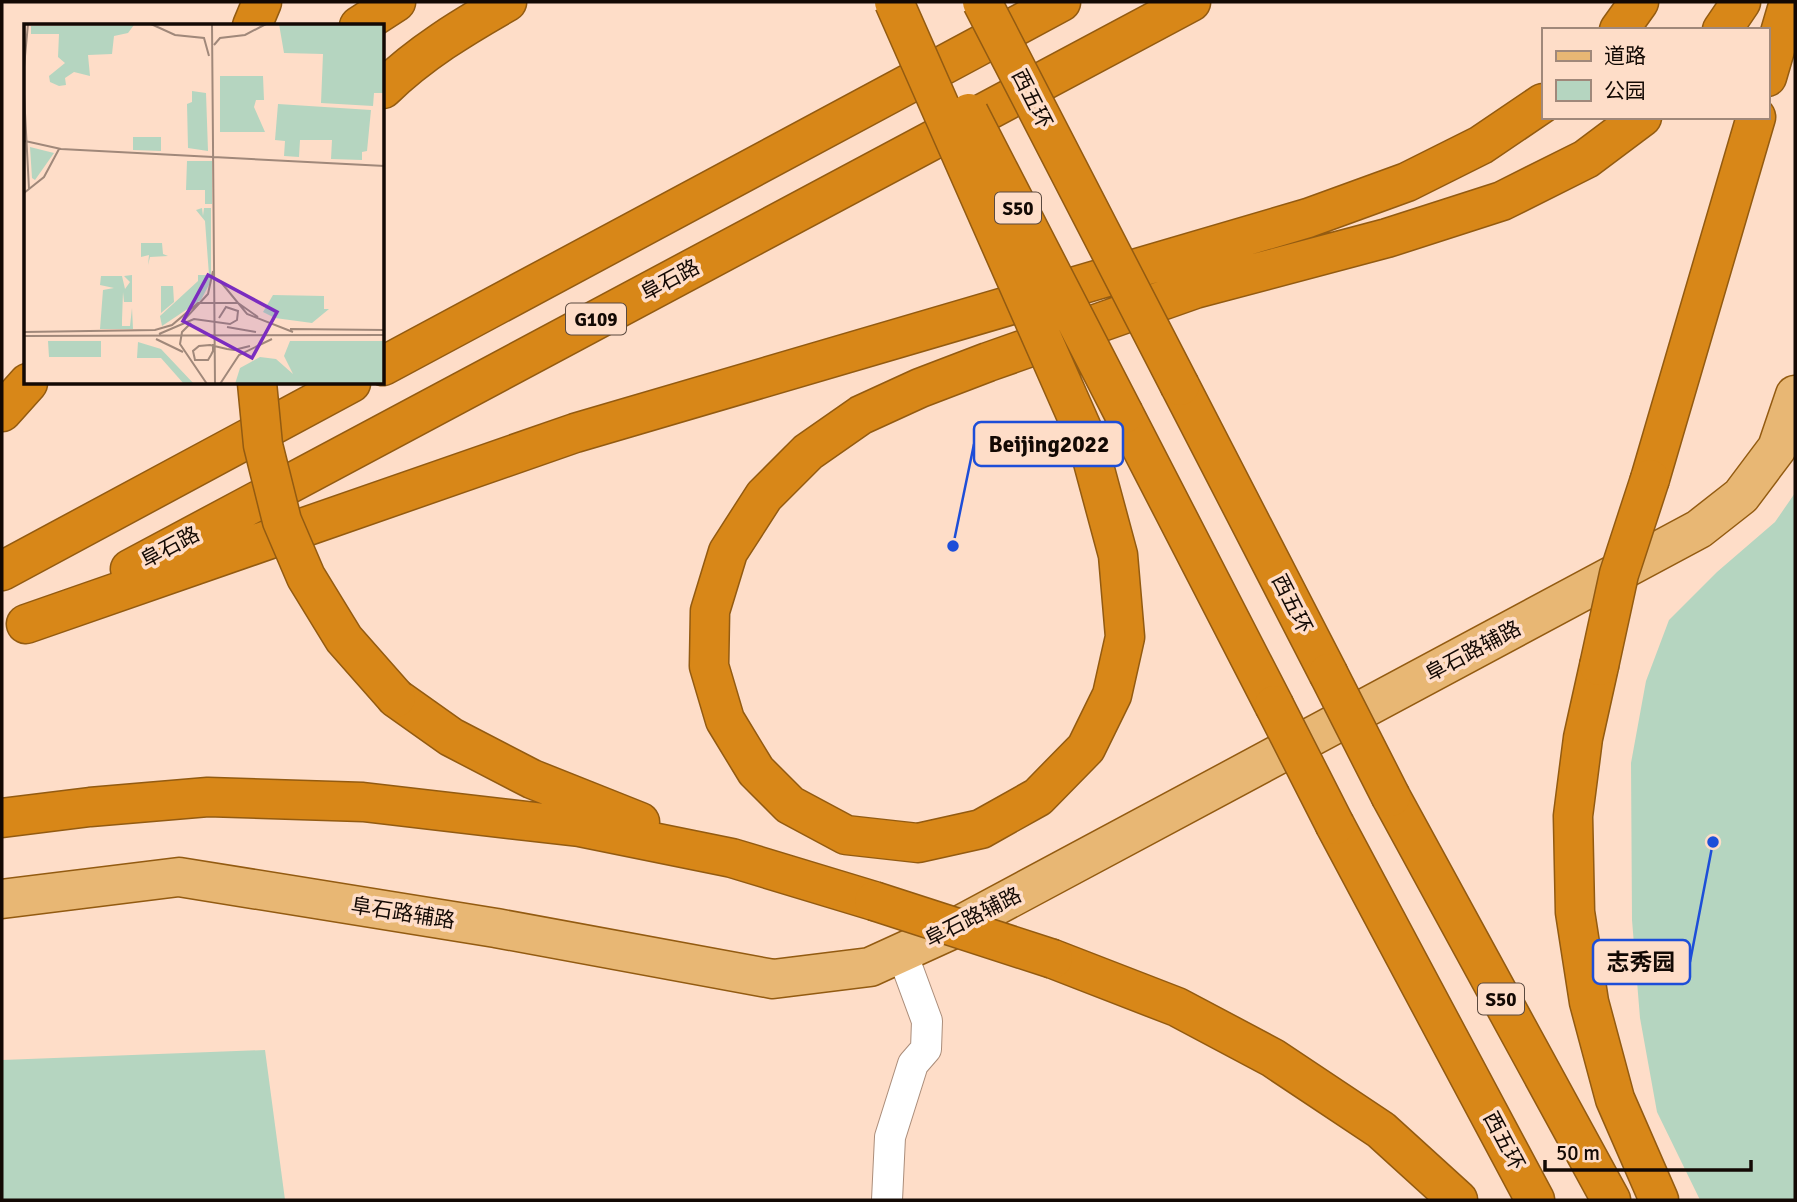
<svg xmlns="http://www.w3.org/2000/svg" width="1797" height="1202" viewBox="0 0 1797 1202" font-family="Signika,'Noto Sans SC',sans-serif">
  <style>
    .green { fill: #b5d5c0 }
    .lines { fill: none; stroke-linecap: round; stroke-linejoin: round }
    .minor-casing { stroke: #ab8d7a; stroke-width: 32 }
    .major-casing { stroke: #935b11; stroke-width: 41 }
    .highway-casing { stroke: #935b11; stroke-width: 41 }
    .minor { stroke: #fff; stroke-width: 30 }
    .major { stroke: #e8b774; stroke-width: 38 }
    .highway { stroke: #d88718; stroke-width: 38 }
    .highway-bridge-casing { stroke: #935b11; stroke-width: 41; stroke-linecap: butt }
    .highway-bridge { stroke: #d88718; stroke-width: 38 }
    .labels { text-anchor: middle; stroke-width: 7; stroke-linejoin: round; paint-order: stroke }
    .shield { fill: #feddc8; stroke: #5a493f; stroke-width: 2 }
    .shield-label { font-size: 19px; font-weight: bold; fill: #130904 }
    .street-label { font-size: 21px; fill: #130904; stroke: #feddc8 }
    .inset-road { fill: none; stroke: #a0887a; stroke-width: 2 }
    .view { fill: #7b2cbf; fill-opacity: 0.15; stroke: #7b2cbf; stroke-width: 3.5 }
    .inset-edge { fill: none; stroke: #130904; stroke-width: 3.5 }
    .leader { fill: none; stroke: #1d4ed8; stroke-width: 2.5 }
    .callout-dot { fill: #1d4ed8; stroke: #feddc8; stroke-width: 2.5 }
    .callout { fill: #feddc8; stroke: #1d4ed8; stroke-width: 2.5 }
    .callout-label { font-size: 23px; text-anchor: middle; font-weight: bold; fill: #130904 }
  </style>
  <rect width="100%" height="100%" fill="#feddc8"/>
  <path class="green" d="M1795,493V1200H1700L1657,1112L1640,1018L1632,920L1631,763L1646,681L1669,620L1717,572L1775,522Z
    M265,1050L285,1200H2V1060Z"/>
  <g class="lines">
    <g class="minor-casing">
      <path id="minor" d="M887,1200L890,1137L913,1064L926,1049L927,1021L902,953"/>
    </g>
    <g class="major-casing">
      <path id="major" d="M2,899L179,877L496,928L773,979L870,967L949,931L1699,529L1741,496L1777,448L1795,395"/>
    </g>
    <g class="highway-casing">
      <path id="highway" d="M252,26L262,2
        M359,26L396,2
        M1619,30L1639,2
        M1722,30L1741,2
        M1767,77L1789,2
        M383,89C420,53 463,27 507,2
        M383,366L1061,2
        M1180,386L1328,673
        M2,412L28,383
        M1124,414L1274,705
        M1087,440L1118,555L1125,637L1112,695L1086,748L1038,797L981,829L918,843L846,835L790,805L756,771L725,720L709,666L710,611L728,552L764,496L808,452L861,415L920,388L988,362L1195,289L1387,238L1502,201L1586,159L1642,117
        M1650,479L1756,117
        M130,569L1191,2
        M2,571L351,383
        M26,624L575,433L1308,218L1407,182L1481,145L1543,103
        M1599,666L1583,738L1573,816L1575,912L1589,1002L1615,1099L1659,1200
        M396,698L451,737L532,779L640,822
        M1391,797L1611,1200
        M2,818L90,807L208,797L363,802L579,827L732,858L874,901
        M1335,825L1535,1200
        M1053,959L1177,1007L1273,1058L1381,1130L1458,1200"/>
    </g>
    <use href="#minor" class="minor"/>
    <use href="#major" class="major"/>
    <use href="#highway" class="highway"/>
    <g class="highway-bridge-casing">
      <path id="highway-bridge" d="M894,2L1087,440
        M982,2L1180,386
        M969,113L1124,414
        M257,383L263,445L282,521L306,577L344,639L396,698
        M1599,666L1619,574L1650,479
        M1328,673L1391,797
        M1274,705L1335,825
        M874,901L1053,959"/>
    </g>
    <use href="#highway-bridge" class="highway-bridge"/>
  </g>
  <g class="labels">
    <g class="shield">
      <rect x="995" y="192.5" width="46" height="31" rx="5"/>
      <rect x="566" y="303.5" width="60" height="31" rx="5"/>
      <rect x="1478" y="983.5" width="46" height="31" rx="5"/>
    </g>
    <g class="shield-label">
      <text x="1018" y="215">S50</text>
      <text x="596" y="326">G109</text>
      <text x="1501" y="1006">S50</text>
    </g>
    <g class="street-label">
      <text transform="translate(1032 99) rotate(63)" y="7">西五环</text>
      <text transform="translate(670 280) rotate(-28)" y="7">阜石路</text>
      <text transform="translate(170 547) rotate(-28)" y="7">阜石路</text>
      <text transform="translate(1292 604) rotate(63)" y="7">西五环</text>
      <text transform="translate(1473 651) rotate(-28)" y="7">阜石路辅路</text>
      <text transform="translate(403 913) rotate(9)" y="7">阜石路辅路</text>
      <text transform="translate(973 917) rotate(-27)" y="7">阜石路辅路</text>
      <text transform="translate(1504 1141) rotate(62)" y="7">西五环</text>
    </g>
  </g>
  <g transform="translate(24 24)">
    <rect width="360" height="360" fill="#feddc8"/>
    <path d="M255,0H360V69H350L349,82L297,79L299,30L260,29ZM110,1L104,9L90,12L88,30L64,31L66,52L50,48L41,54L42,61L35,62L26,58L25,52L41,39L34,33L35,10H7V2ZM196,52H239L240,76H232L230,83L241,108H196ZM168,67L182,69L184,127L164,124L163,80L168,78ZM254,80L347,86L343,127L338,128V136L307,135L308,116H276L275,133L260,132L261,117L251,116ZM109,113H137V127L109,126ZM6,123L30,129L11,156L8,154ZM163,137H188V180H181V166H162ZM178,184L179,192L180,184H187V257L177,276L138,302L136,292L174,257V251H185L181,197L172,186ZM117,219H138L139,230L144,232L126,233L124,241L125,231L117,233ZM108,251V278H100L99,268L98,296V302H106L108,284L109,305H76L79,266L90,264L76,261L77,252H98L101,265L106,258L100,252ZM137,262H149L150,278L137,289ZM249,271L300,272V285H305L288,299L251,294L239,288ZM77,317V333H25L24,317ZM266,317H360V360H211L216,344L236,333L252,335L269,350L260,332ZM114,318L137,325L170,360H160L137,334H113Z" fill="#b5d5c0"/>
    <path class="inset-road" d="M127,0L151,11L180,14L185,32M188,0L191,360M190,21L196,14L221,11L242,0M0,43L4,0M0,70L5,165M1,117L37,125L361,142M0,169L20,153L35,125M196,257L223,290L269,308M159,297L184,270L189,247M167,299L158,308L156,320L183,360M203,303L232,308M266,305L361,306M0,308L131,306L148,301L174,279H214L234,293M135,310L170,295L206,300L213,296L214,287L202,283L195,294M0,312L361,311M132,315L159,328M189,320V327L187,331L184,336H171L169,327L175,322L186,321L203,325L210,326L226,322M196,360L215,331L248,315"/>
    <path class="view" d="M184,251L253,288L228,334L159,297Z"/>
    <rect width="360" height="360" class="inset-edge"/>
  </g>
  <path class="leader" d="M953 546L974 444M1713 842L1690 962"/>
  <g class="callout-dot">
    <circle cx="953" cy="546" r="7"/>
    <circle cx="1713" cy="842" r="7"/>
  </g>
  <g class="callout">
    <rect x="974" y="422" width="149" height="44" rx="7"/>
    <rect x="1593" y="940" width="97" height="44" rx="7"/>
  </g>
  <g class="callout-label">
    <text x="1049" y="452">Beijing2022</text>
    <text x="1641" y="970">志秀园</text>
  </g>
  <rect width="1797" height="1202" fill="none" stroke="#130904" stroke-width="7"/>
  <rect x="1542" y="28" width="228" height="91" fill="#feddc8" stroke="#a0887a" stroke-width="2"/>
  <rect x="1556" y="51" width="35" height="10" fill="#e8b774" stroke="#a0887a" stroke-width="2"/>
  <text x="1604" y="63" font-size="21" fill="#130904">道路</text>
  <rect x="1556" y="80" width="35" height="21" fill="#b5d5c0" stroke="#a0887a" stroke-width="2"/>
  <text x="1604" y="98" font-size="21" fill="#130904">公园</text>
  <path d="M1545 1160v10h206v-10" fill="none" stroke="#130904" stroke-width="3.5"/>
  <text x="1556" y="1160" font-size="21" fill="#130904" stroke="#feddc8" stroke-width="5" paint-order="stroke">50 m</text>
</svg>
